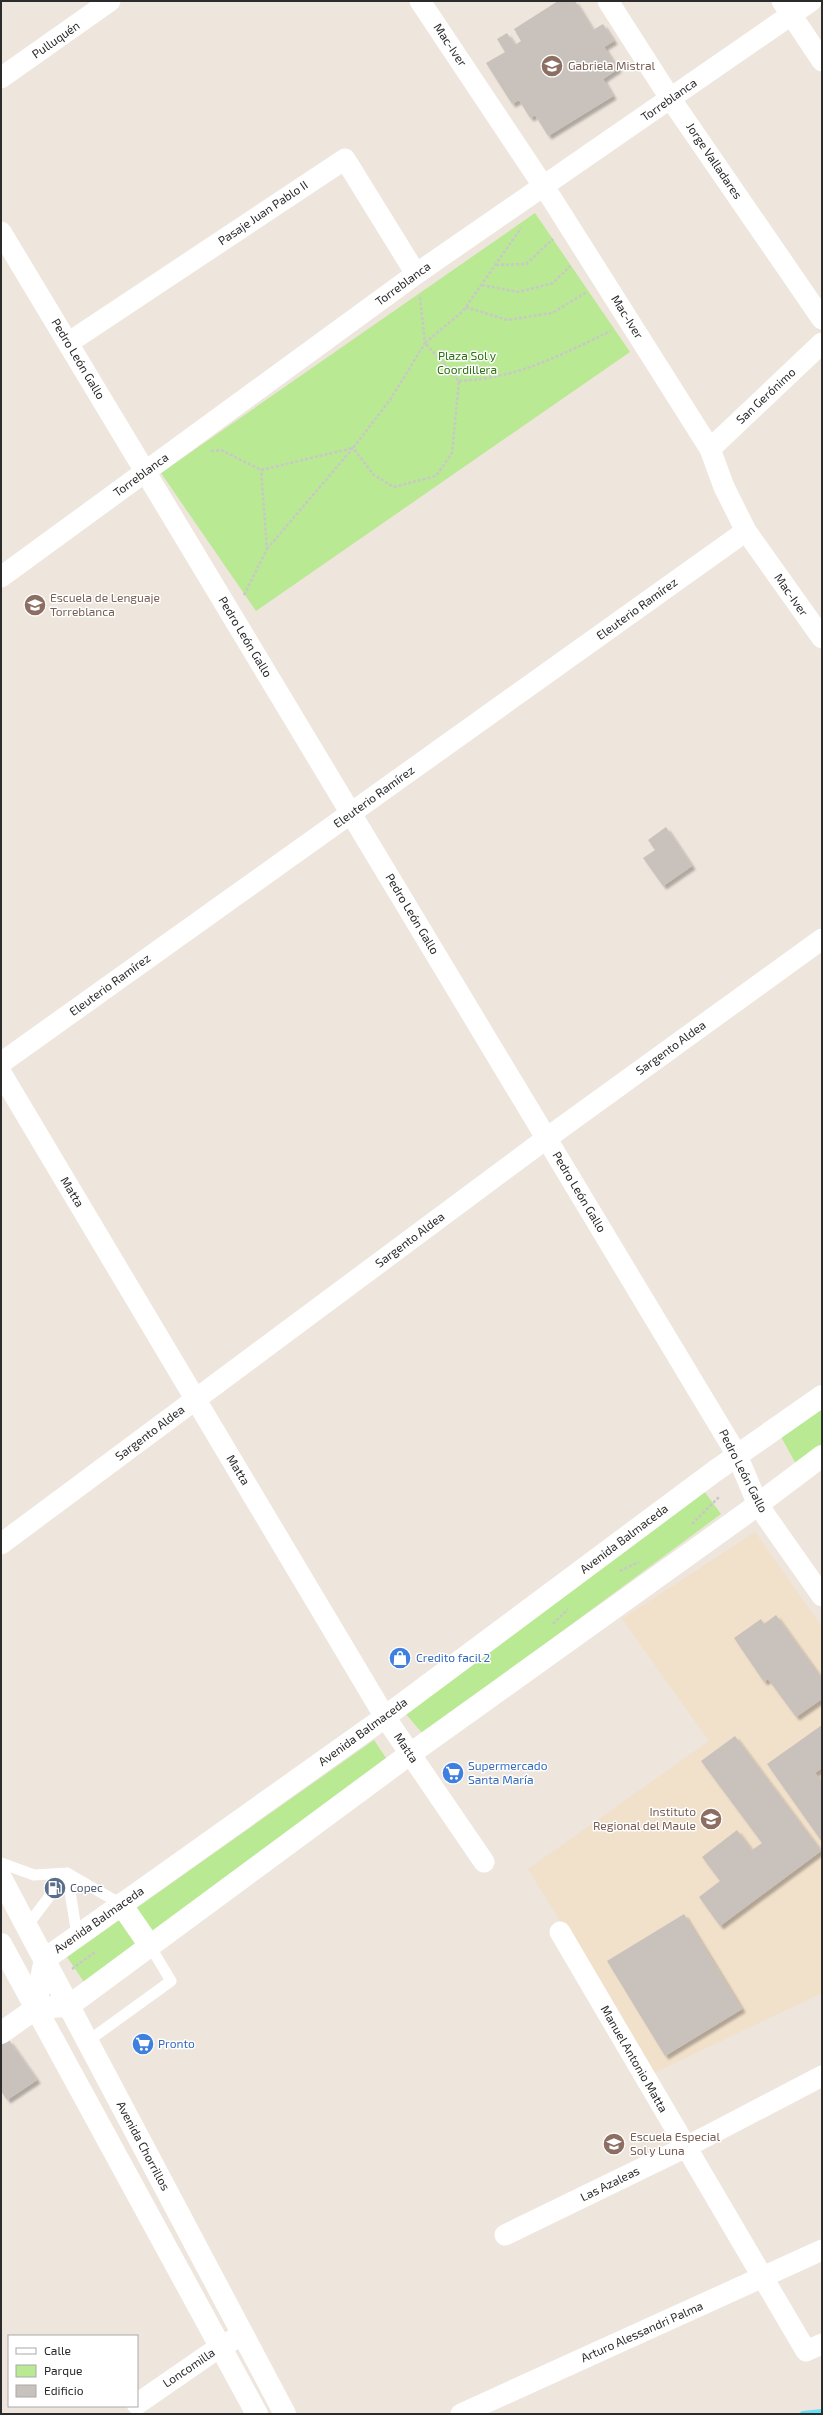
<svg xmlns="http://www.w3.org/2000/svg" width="823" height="2415" viewBox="0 0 823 2415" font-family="'Exo 2',sans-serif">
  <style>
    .education { fill: #f1e0ca }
    .green { fill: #bae994 }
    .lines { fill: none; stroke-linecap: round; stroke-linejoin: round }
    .stream { stroke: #67e0f8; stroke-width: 6 }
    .building { fill: #c9c2bc; filter: url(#shadow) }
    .path { stroke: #c8c8c8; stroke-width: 2.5; stroke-dasharray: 3 2; stroke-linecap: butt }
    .service { stroke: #fff; stroke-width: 11 }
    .minor { stroke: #fff; stroke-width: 21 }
    .tertiary { stroke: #fff; stroke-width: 22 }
    .secondary { stroke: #fff; stroke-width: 22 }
    .labels { text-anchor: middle; stroke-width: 3; stroke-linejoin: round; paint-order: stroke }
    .street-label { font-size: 12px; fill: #2b2b2b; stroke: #fff }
    .education-label { font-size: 12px; fill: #785e54; stroke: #fff; text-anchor: start }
    .park-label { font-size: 12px; fill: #306f15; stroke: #fff }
    .shop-label { font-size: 12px; fill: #366cbe; stroke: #fff; text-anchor: start }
    .service-label { font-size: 12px; fill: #4e5e75; stroke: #fff; text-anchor: start }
  </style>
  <defs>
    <filter id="shadow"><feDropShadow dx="3.5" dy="3.5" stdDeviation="1" flood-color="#0004"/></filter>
  </defs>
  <rect width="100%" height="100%" fill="#eee5dc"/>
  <path class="education" d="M755,1532L822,1627V1993L654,2073L528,1869L709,1741L622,1619Z"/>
  <path class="green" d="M535,213L630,352L256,611L161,473Z
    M822,1405V1445L796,1464L780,1435Z
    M704,1491L721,1514L423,1734L405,1713Z
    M374,1740L388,1761L84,1982L67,1957Z"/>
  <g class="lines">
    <path class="stream" d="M803,2414L822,2412"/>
  </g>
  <path class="building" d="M558,1H575L593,30L603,24L614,41L604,47L618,69L603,79L613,96L548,136L535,115L530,118L519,100L512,104L486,63L505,52L497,39L507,33L515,45L521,41L514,29Z
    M666,827L692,866L663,886L643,858L655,850L648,840Z
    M776,1615L822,1679V1699L796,1717L768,1679L764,1682L734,1638L761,1619L764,1624Z
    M822,1725V1768L815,1773L822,1782V1842L767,1764Z
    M735,1736L821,1851L720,1926L699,1897L720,1881L702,1857L737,1830L752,1850L762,1843L701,1761Z
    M684,1914L742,2009L665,2056L607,1961Z
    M9,2040L37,2080L7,2100L1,2091V2045Z"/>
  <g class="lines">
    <path class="path" d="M496,265L526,264L553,239
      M482,285L518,292L553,283L570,266
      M466,307L507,320L552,313L587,292
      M459,381C519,378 558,356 611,331
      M211,451L221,450L261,470L353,448L390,400L425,343L420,297
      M267,549L353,448L374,475L394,487L436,476L452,453L459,381L425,343L463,311L521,228
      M244,595L267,549L261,470
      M692,1524L720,1496
      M620,1571L639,1562
      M553,1624L568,1609
      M72,1969L95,1952"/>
    <path class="service" d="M1,1863L34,1875L67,1873L121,1904
      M67,1873L77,1935
      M27,1926L67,1873
      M88,2041L171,1981L150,1946"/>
    <path class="minor" d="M420,1L552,199L710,449L724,487L746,531L822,638
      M608,1L670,98L822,319
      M782,1L822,61
      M1,78L110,1
      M1,232L737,1455L758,1505L822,1596
      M68,343L345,159L416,274
      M710,449L822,343
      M1,577L416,274L811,1
      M1,1063L746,531
      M1,1073L385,1717L484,1862
      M1,1544L547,1138L822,939
      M560,1932L806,2351L822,2344
      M505,2235L686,2147L822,2076
      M137,2404L221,2346L243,2335
      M461,2414L822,2250"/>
    <path class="tertiary" d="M1,2033L35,2009"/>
    <path class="secondary" d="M822,1396L715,1471L374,1725L45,1959L35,2009L70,2005L399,1762L745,1514L822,1456
      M1,1878L285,2414
      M121,1904L150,1946
      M1,1944L257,2414"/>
  </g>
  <defs>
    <g id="school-disc" transform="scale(1.15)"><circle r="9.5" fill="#8d6e63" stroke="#fff"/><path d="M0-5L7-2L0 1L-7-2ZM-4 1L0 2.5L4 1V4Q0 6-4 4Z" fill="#fff"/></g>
    <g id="shop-disc" transform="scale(1.15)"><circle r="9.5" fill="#3f7fe0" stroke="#fff"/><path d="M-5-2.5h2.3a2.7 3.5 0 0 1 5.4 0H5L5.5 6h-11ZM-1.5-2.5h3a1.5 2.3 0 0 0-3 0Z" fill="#fff"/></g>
    <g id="supermarket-disc" transform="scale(1.15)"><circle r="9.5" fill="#3f7fe0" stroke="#fff"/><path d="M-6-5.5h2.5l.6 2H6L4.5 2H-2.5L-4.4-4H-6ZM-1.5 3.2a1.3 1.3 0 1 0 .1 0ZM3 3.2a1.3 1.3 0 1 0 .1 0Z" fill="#fff"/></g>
    <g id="fuel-disc" transform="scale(1.15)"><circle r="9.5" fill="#5c6f8a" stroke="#fff"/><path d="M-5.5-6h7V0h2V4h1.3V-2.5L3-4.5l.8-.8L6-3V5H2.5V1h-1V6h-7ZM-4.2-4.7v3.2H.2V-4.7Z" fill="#fff"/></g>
  </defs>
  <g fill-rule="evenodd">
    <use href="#school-disc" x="552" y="66"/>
    <use href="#school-disc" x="35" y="605"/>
    <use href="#shop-disc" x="400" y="1658"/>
    <use href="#supermarket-disc" x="453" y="1773"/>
    <use href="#school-disc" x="711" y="1819"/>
    <use href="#fuel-disc" x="55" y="1888"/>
    <use href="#supermarket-disc" x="143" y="2044"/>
    <use href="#school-disc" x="614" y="2144"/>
  </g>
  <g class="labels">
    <g class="street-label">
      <text transform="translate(56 40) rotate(-35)" y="4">Pulluquén</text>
      <text transform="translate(450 45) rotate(56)" y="4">Mac-Iver</text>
      <text transform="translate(669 100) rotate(-35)" y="4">Torreblanca</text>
      <text transform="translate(714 161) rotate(56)" y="4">Jorge Valladares</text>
      <text transform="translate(263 213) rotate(-34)" y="4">Pasaje Juan Pablo II</text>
      <text transform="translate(403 284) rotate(-36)" y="4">Torreblanca</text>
      <text transform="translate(627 317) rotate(58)" y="4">Mac-Iver</text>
      <text transform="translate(78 359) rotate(59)" y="4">Pedro León Gallo</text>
      <text transform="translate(766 396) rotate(-43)" y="4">San Gerónimo</text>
      <text transform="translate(141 475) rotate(-36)" y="4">Torreblanca</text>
      <text transform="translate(791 595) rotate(55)" y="4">Mac-Iver</text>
      <text transform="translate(637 609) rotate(-36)" y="4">Eleuterio Ramírez</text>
      <text transform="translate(245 637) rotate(59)" y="4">Pedro León Gallo</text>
      <text transform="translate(374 797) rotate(-36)" y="4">Eleuterio Ramírez</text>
      <text transform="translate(412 914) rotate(59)" y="4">Pedro León Gallo</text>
      <text transform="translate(110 985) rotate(-36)" y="4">Eleuterio Ramírez</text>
      <text transform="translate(671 1048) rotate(-36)" y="4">Sargento Aldea</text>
      <text transform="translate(72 1192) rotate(59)" y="4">Matta</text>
      <text transform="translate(579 1192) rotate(59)" y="4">Pedro León Gallo</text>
      <text transform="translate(410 1240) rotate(-37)" y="4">Sargento Aldea</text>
      <text transform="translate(150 1433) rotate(-37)" y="4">Sargento Aldea</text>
      <text transform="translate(238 1470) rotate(59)" y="4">Matta</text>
      <text transform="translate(743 1471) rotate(63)" y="4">Pedro León Gallo</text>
      <text transform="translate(624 1539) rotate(-37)" y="4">Avenida Balmaceda</text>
      <text transform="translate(363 1732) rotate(-36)" y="4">Avenida Balmaceda</text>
      <text transform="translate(406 1748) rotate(56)" y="4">Matta</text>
      <text transform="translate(99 1920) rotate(-35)" y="4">Avenida Balmaceda</text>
      <text transform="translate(634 2059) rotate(60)" y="4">Manuel Antonio Matta</text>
      <text transform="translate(143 2146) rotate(62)" y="4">Avenida Chorrillos</text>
      <text transform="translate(610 2184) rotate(-26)" y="4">Las Azaleas</text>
      <text transform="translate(642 2332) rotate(-24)" y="4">Arturo Alessandri Palma</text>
      <text transform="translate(189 2368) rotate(-34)" y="4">Loncomilla</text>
    </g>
    <g class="education-label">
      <text x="568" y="70">Gabriela Mistral</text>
      <text x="50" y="602">Escuela de Lenguaje<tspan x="50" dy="14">Torreblanca</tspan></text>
      <text x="696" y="1816" text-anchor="end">Instituto<tspan x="696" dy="14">Regional del Maule</tspan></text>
      <text x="630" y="2141">Escuela Especial<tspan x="630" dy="14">Sol y Luna</tspan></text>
    </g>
    <g class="park-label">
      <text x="467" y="360">Plaza Sol y<tspan x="467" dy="14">Coordillera</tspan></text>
    </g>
    <g class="shop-label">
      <text x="416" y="1662">Credito facil 2</text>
      <text x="468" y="1770">Supermercado<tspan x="468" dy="14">Santa María</tspan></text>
      <text x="158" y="2048">Pronto</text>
    </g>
    <g class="service-label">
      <text x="70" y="1892">Copec</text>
    </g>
  </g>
  <rect width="823" height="2415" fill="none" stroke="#2b2b2b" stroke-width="4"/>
  <rect x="8" y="2335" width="130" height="72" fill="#ffffff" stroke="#aaaaaa"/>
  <rect x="16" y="2348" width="20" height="6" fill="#ffffff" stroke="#aaaaaa"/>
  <text x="44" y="2355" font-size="12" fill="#2b2b2b">Calle</text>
  <rect x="16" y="2365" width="20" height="12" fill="#bae994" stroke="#aaaaaa"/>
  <text x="44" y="2375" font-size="12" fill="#2b2b2b">Parque</text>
  <rect x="16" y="2385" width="20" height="12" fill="#c9c2bc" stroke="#aaaaaa"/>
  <text x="44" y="2395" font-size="12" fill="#2b2b2b">Edificio</text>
</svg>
